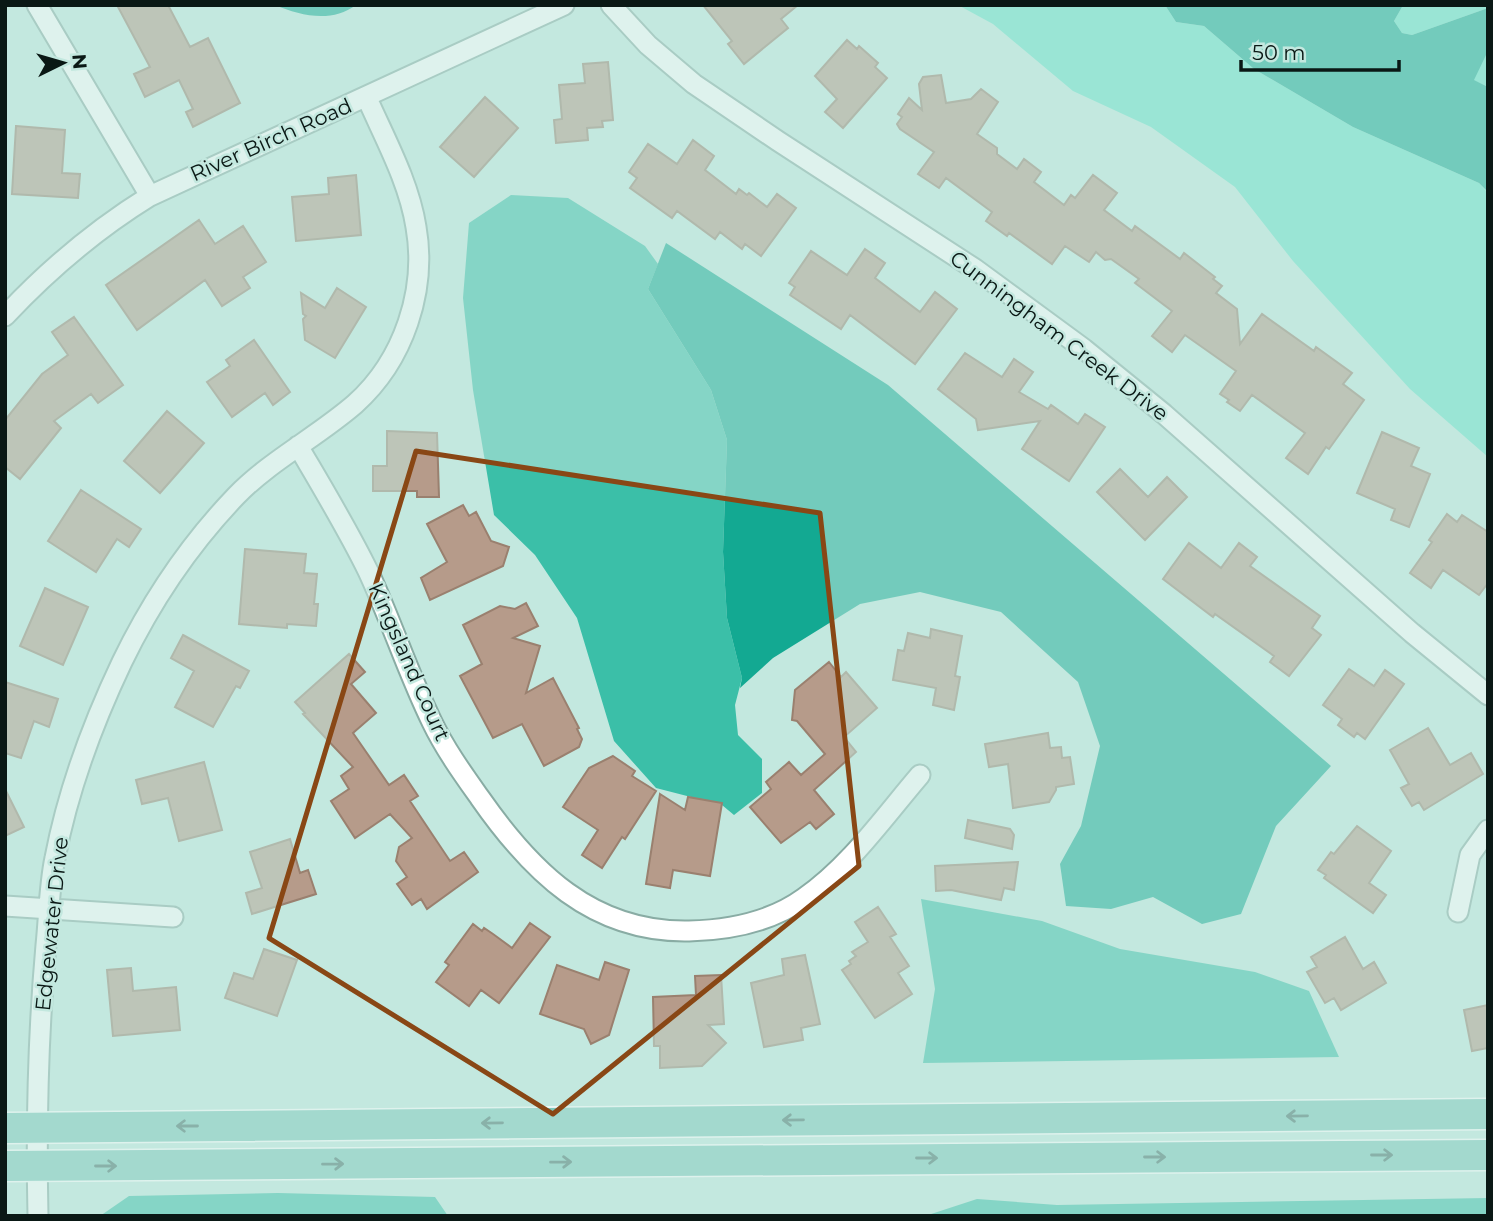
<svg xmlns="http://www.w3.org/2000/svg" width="1493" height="1221" viewBox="0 0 1493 1221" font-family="Montserrat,sans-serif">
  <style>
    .green { fill: #68e3cb }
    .forest { fill: #3bbfa8 }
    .water { fill: #13a992 }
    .building { fill: #b69b8a; stroke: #9a806f; stroke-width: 2 }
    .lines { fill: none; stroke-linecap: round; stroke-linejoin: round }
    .street-casing { stroke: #89aca4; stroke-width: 23 }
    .primary-casing { stroke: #fff; stroke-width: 33 }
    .street { stroke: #fff; stroke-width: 19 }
    .primary { stroke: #7cc7bb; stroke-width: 30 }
    .oneway { stroke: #437068 }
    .marked { fill: none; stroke: #894715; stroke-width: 5; stroke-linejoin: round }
    .labels { text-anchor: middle; stroke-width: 5; stroke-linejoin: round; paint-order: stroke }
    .street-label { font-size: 21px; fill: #0a1815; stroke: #c3e8df }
  </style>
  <rect width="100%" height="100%" fill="#c3e8df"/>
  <path class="green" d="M958,5H1165L1176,22L1204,26L1254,69L1353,127L1479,183L1488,193V457L1410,389L1293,261L1235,187L1151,127L1073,91L993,24Z
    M1407,5H1488V8L1412,35L1402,33L1394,21L1402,7Z
    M1488,51V87L1473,80Z"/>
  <path class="forest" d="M511,195L568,198L645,246L658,264L648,289L711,390L727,440L723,552L727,618L742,678L735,705L738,735L762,759V793L734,815L722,805L656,788L614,741L577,618L535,555L494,515L473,390L463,298L469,223Z
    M921,899L1042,921L1120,949L1255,972L1309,991L1339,1057L923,1063L935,989Z
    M278,1193L435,1197L448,1216H100L129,1196Z
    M1488,1198V1216H925L977,1199L1057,1205Z"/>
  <path class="water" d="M275,5H356C332,23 301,16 275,5Z
    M1165,5H1407L1402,7L1394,21L1402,33L1412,35L1488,8V51L1474,80L1488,87V192L1479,183L1353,127L1254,69L1204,26L1176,22Z
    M666,243L888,385L1331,766L1276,826L1241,914L1202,924L1153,897L1111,909L1066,906L1060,864L1081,826L1100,746L1078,682L1001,612L920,592L860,604L773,658L740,688L742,678L727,618L723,552L727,440L711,390L648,289Z"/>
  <path class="building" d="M117,5H168L190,47L208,38L240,103L193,127L186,112L193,109L179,80L145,97L134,74L150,67Z
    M703,5H798L781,19L788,28L744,64L728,44L732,41Z
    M847,40L857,49L859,46L878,63L875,67L887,78L843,128L825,112L837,99L815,76Z
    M608,62L613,120L602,121L603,127L587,128L588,140L556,143L554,120L562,119L559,85L585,83L583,64Z
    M941,75L946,103L971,99L981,89L998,102L977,134L997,148V154L1017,169L1024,159L1041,172L1034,182L1064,205L1071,195L1075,198L1093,175L1117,193L1104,210L1132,231L1135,226L1180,259L1184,253L1215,277L1213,279L1222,286L1216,293L1237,309L1240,344L1262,314L1314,351L1316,347L1352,373L1343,384L1364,400L1329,449L1326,447L1308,474L1286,458L1305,433L1252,395L1240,411L1227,402L1229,400L1220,394L1236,371L1185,335L1172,352L1152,336L1172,311L1135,283L1139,279L1111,259L1105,260L1096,252L1089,262L1065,246L1052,264L1009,233L1007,236L986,221L992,212L946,178L939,188L918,174L934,152L900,129L897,124L902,117L898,114L909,98L922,110L919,84L923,77Z
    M485,97L518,128L474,177L440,147Z
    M16,126L65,130L62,173L80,174L78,198L12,194Z
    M693,140L714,156L705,170L736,194L739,189L747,195L749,193L767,207L777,194L796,208L761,256L745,244L742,249L720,232L715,239L677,211L672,218L630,188L637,178L629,172L648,144L677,164Z
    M356,175L361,235L296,241L292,197L329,194L328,178Z
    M199,220L215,244L243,226L266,262L243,277L250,288L222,306L205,280L137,330L106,285Z
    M865,249L885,263L875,278L920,312L935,292L957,309L915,364L850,315L841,329L790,295L795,287L789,283L811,251L847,275Z
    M337,288L366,307L335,358L305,340L303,319L306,316L303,314L301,293L325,308Z
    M74,317L123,385L98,403L91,394L54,421L61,428L20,479L5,467V420L42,374L68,355L52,332Z
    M254,340L290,392L273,405L265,393L232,417L207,382L230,366L226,360Z
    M965,353L1002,377L1014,359L1033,372L1019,392L1048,409L1051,405L1078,424L1085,414L1105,427L1069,481L1022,449L1040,421L978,430L976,419L938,389Z
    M167,411L204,443L160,493L124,461Z
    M387,431L437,433L439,497H417V491H373V466H387Z
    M1382,432L1419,448L1411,466L1430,474L1409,527L1391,520L1395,509L1357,493Z
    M1120,469L1148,497L1167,477L1187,497L1145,540L1097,492Z
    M81,490L141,529L129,547L117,539L96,572L48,541Z
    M463,505L469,516L476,512L491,541L509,547L503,566L430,600L421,578L447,562L427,524Z
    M1447,514L1457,522L1462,515L1488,532V583L1479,595L1443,570L1431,588L1410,573L1432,542L1429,540Z
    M1189,543L1221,568L1239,543L1257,557L1250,566L1320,616L1312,628L1321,635L1289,676L1270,662L1274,656L1215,614L1213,617L1163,579Z
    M245,549L306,554L304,573L317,574L314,604H318L316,626L287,624V628L239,624Z
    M45,588L88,607L63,665L20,646Z
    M526,603L538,626L513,638L540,646L526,693L553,678L579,728L577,729L582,739L579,747L544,766L522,724L493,738L460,676L482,664L463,625L500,606L515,609Z
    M931,629L962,636L955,676L960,677L954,710L933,705L936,688L893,680L898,650L904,651L908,633L930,638Z
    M183,635L249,671L240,688L236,686L213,727L175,707L194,671L171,658Z
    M349,654L365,672L351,684L376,713L353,733L389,785L404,775L418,796L410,801L450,861L464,852L478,872L427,909L421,899L412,905L397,884L407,877L396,861L399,847L412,838L390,814L355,838L331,801L349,789L341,776L353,767L303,714L305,713L295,702Z
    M829,662L841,677L846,672L877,708L844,737L856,752L814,790L834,814L816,829L810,822L781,843L750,807L771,789L766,782L789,762L801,775L825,754L797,721L792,720L795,690Z
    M1349,669L1374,686L1385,670L1404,684L1365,739L1357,733L1354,737L1338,725L1342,719L1323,705Z
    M5,682L58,699L49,727L34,721L21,758L5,753Z
    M1428,728L1450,765L1471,753L1483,774L1424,810L1419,802L1412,806L1401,788L1409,784L1390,750Z
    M1048,733L1050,748L1061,747L1062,758L1070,757L1074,784L1056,787V790L1049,802L1013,808L1008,764L989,767L985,744Z
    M613,756L635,771L632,776L656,791L625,839L622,837L602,868L582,855L598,830L563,807L589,768Z
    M204,762L222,830L179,841L168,798L142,804L136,780Z
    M5,789L24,827L5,836Z
    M660,794L685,810L688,797L722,803L710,876L673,870L670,888L646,884Z
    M968,820L1010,829L1014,835L1012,849L965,838Z
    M1357,826L1391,851L1369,883L1386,895L1373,913L1324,878L1326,875L1318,870L1331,852L1334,854Z
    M290,839L300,873L308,870L316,894L252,914L246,893L262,888L250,852Z
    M1018,862L1014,890L1004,888L1001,900L951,890L936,891L935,866Z
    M878,907L896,934L890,937L909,966L898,973L912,994L875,1018L842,970L851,964L849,961L856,956L852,952L868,942L855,922Z
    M530,923L550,937L499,1003L481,990L469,1006L436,982L449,965L445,962L473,924L482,931L484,928L493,934L512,948Z
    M1345,937L1363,969L1374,962L1386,983L1341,1010L1334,998L1325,1003L1307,972L1317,967L1311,957Z
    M264,949L297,960L277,1016L225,998L234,973L253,979Z
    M805,955L820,1024L801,1028L803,1040L764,1047L751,983L784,975L782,959Z
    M605,962L629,970L609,1035L591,1044L584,1029L540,1014L557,965L599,980Z
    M131,968L133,991L176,987L180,1030L113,1036L107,970Z
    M721,975L724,1024L708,1025L726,1043L702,1066L660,1068V1046H654L653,997L696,995L695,976Z
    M1488,1005V1048L1472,1051L1464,1010Z"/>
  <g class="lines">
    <g class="street-casing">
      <path id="street" d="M37,5L150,196
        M611,5L648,45L694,84L778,141L975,269L1084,349L1164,414L1412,633L1488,695
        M5,316C49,269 95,230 150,196L564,5
        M298,446C322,487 347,528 368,571C391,620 408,673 432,722C445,749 463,774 480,798C531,871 592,933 689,931C729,930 771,922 804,898C850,866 884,817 920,775
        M5,906L173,917
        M1458,912L1470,855L1488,830
        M38,1216C36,1126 38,1035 46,945C49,917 49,886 55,858C68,790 93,723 122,662C151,602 190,544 236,496C271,460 317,437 355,404C404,360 427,290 416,227C409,182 385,139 367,98"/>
    </g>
    <g class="primary-casing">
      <path id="primary" d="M5,1128L1488,1114
        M5,1166L1488,1155"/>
    </g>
    <use href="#street" class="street"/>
    <use href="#primary" class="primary"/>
  </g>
  <defs><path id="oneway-shaft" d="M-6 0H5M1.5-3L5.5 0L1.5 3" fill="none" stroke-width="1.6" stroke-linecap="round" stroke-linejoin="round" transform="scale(1.75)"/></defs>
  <g class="oneway">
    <use href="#oneway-shaft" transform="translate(1297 1116) rotate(179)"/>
    <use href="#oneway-shaft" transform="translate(793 1120) rotate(179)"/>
    <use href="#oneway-shaft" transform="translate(492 1123) rotate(179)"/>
    <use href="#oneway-shaft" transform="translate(187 1126) rotate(180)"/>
    <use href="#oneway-shaft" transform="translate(1382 1155)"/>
    <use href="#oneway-shaft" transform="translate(1155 1157)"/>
    <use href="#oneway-shaft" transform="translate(927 1158)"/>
    <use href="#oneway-shaft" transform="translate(561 1162) rotate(-1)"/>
    <use href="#oneway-shaft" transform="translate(333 1164) rotate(-1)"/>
    <use href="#oneway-shaft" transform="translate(106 1166)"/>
  </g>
  <path d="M0 0H1493V1221H0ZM416,451L820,513L859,866L553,1114L269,938Z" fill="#c3e8df" fill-opacity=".55" fill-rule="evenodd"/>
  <path class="marked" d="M416,451L820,513L859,866L553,1114L269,938Z"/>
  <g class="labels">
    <g class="street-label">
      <text transform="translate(271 140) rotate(-24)" y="7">River Birch Road</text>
      <text transform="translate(1059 336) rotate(37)" y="7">Cunningham Creek Drive</text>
      <text transform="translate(409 662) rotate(66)" y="7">Kingsland Court</text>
      <text transform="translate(52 924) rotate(-84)" y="7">Edgewater Drive</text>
    </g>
  </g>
  <rect width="1493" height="1221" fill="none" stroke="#0a1815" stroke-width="14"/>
  <g transform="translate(63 63) rotate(85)" stroke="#c3e8df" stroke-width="5" paint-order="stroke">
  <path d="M0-5L12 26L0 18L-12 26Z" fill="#0a1815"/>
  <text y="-10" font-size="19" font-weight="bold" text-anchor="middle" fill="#0a1815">N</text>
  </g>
  <path d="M1241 60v10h158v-10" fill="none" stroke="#0a1815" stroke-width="3.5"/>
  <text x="1252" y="60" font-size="21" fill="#0a1815" stroke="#c3e8df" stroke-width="5" paint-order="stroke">50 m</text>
</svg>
